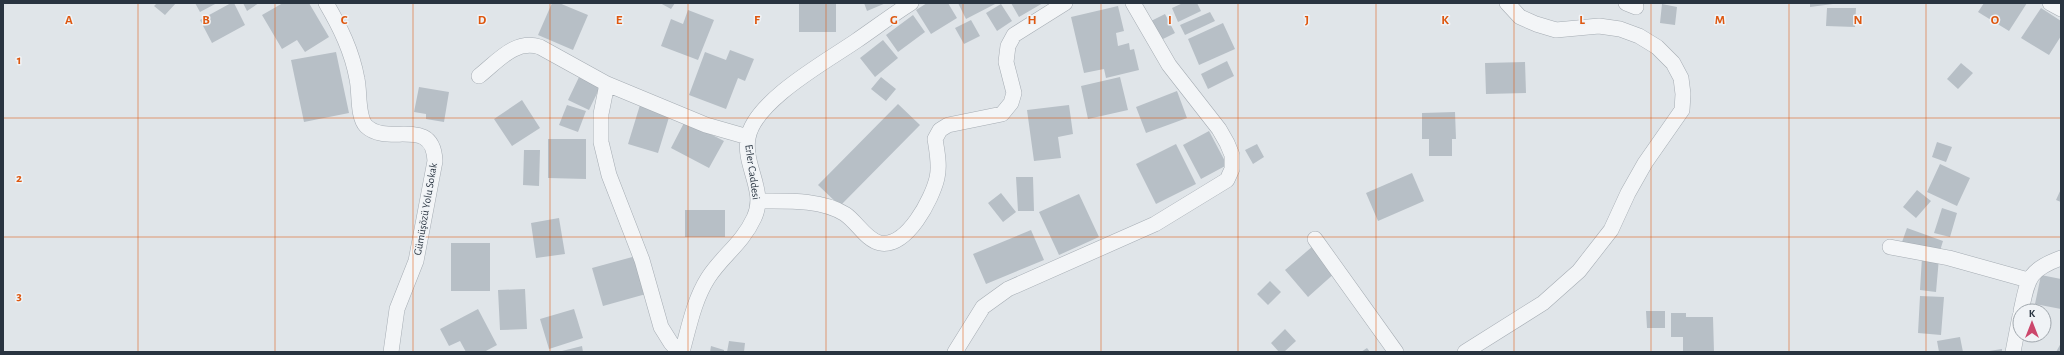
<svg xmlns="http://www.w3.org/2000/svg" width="2064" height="355" viewBox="0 0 2064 355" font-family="'Alegreya Sans',sans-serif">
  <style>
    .building { fill: #b7bfc6 }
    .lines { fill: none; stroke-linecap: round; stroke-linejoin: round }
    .minor-casing { stroke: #a5acb3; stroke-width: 16 }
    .minor { stroke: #f3f5f7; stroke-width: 15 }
    .grid { fill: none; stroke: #de570f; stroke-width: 1; stroke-opacity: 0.55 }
    .labels { text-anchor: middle; stroke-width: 3; stroke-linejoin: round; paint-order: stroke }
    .street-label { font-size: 11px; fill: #293440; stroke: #f0f3f6 }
    .grid-label { font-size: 13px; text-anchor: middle; font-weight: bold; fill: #de570f; stroke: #f0f3f6; stroke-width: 3; stroke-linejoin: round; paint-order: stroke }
  </style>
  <rect width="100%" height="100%" fill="#e0e5e9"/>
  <path class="building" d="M157,3H176L165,15L154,6Z
    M195,3H217L200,12Z
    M231,3H234L245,25L212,43L200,20Z
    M243,3H259L247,11Z
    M283,3H309L329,37L305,52L297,40L282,49L262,15Z
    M552,3H559L588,15L573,50L538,35Z
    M660,3H675L671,9Z
    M799,3H836V32H799Z
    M864,3H886L867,11Z
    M927,3H948L957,18L931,34L916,10Z
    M958,3H997L966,19Z
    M1011,3H1043L1019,17Z
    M1183,3H1197L1201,11L1178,22L1172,8Z
    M1810,3H1833V4L1810,7Z
    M1984,3H2027L2009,31L1978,12Z
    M1001,4L1012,21L997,31L986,13Z
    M1662,4L1677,7L1675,25L1660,23Z
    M1118,6L1124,31L1116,33L1118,46L1129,43L1130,50L1134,49L1139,70L1106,78L1104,69L1084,73L1071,17Z
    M1827,8H1856L1855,27L1826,26Z
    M2041,8L2061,21V36L2049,55L2021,38Z
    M688,10L714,20L698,60L661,46L671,19L683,24Z
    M1210,12L1215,21L1185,35L1180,25Z
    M1165,14L1175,33L1161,40L1151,21Z
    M913,15L925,32L898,52L886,35Z
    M971,20L980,36L964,44L955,28Z
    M1223,23L1235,49L1199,65L1188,39Z
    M883,40L898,58L875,77L860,58Z
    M730,50L754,59L745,81L738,78L726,109L689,95L705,52L726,60Z
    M336,52L349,113L304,122L291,60Z
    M1227,61L1234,76L1208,89L1201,74Z
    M1525,62L1526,93L1486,94L1485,63Z
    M1961,63L1973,73L1958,89L1947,79Z
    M580,75L601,85L589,110L568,100Z
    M881,77L896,89L886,101L871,89Z
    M1120,77L1128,110L1088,119L1081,86Z
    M419,87L449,92L444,122L426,119V114L414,112Z
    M1177,91L1187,118L1146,133L1136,107Z
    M522,100L540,128L512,146L494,119Z
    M898,104L920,125L840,206L818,185Z
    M567,105L586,111L578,132L559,125Z
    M640,105L670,114L658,153L628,144Z
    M1069,105L1073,134L1058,137L1061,158L1034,161L1027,110Z
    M1455,112L1456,139H1452V156H1429V139H1422V113Z
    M685,121L724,141L709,168L671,148Z
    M1209,131L1227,165L1201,179L1183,145Z
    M548,139H586V179L548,178Z
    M1937,142L1952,147L1946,162L1932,157Z
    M1176,144L1196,184L1156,204L1136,164Z
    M1257,144L1264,157L1253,164L1245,150Z
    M524,150H540L539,186L523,185Z
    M1940,164L1970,178L1957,206L1927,192Z
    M1412,173L1424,201L1378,221L1366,193Z
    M1016,177H1033L1034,211H1018Z
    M2061,189V202L2056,200Z
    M1917,190L1931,201L1916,218L1903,207Z
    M1001,193L1016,212L1003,222L988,203Z
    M1079,194L1099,237L1059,255L1039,212Z
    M1942,208L1957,213L1950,237L1934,233Z
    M685,210H725V237H685Z
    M559,218L565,254L536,258L531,223Z
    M1907,228L1943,241L1939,254L1902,242Z
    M1031,230L1044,260L986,284L973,254Z
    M451,243H490V291H451Z
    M1313,246L1336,272L1308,297L1285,270Z
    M636,256L646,294L603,306L592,268Z
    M1922,257L1939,258L1936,292L1920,290Z
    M2041,275L2061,279V309L2035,304Z
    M1270,281L1281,292L1268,305L1257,294Z
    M525,289L527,329L500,330L498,290Z
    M1920,296L1944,297L1941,335L1918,333Z
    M478,309L497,345L484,352H466L460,341L449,346L440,329Z
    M574,309L583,338L549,349L540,319Z
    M1646,311H1665V328H1647Z
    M1671,313H1686V317H1713L1714,352H1683V337H1671Z
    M1285,329L1296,341L1284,352H1279L1271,343Z
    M1960,337L1963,352H1939L1937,341Z
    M729,341L745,343L744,352H727Z
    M2061,343V352H2056Z
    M582,346L583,352H562V351Z
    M711,346L724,350V352H710Z
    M1367,348L1370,352H1361Z
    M2002,349V352H1989V351Z"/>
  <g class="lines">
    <g class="minor-casing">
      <path id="minor" d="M326,3C340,27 352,51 357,79C360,92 357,116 366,126C388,147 433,115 435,161L416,261L397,309L391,352
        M1626,3L1636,7
        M2050,3L2061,9
        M479,76C498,61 515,39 540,47L607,84L706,125L748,137
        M607,84L601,114V142L609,175L642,260L661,327L671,343L679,352
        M758,201C786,201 821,199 845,214C857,222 866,240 880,243C907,248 932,199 937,178C940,166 937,151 935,139L940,130L948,125L1002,114L1011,103L1014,93L1006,62L1008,46L1014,35L1065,3
        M1315,239L1396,352
        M1890,247L1949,258L2028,280
        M2021,311C2028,279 2028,270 2061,258
        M682,352C689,327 694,300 708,278C722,256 742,244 754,218C767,191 743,166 748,138C754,101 827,61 856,41C875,28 892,15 911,3
        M955,352L983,307L1008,289L1155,224L1227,180L1232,169V155L1227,143L1219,129L1169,65L1133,3
        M1465,352L1543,303L1579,271L1611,230L1628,193L1645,163L1682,110L1683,94L1681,78L1673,63L1657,47L1639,36L1620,29L1599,26L1556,30L1536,24L1520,17L1507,3
        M2013,352L2020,316"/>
    </g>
    <use href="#minor" class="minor"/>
  </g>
  <path class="grid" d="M138,3V352M275,3V352M413,3V352M550,3V352M688,3V352M826,3V352M963,3V352M1101,3V352M1238,3V352M1376,3V352M1514,3V352M1651,3V352M1789,3V352M1926,3V352M3,118H2061M3,237H2061"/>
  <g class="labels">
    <g class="street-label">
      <text transform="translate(753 172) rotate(82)" y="4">Erler Caddesi</text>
      <text transform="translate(425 209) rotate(-80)" y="4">Gümüşözü Yolu Sokak</text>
    </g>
  </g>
  <g class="grid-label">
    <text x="69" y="24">A</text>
    <text x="206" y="24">B</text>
    <text x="344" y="24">C</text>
    <text x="482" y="24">D</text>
    <text x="619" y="24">E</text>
    <text x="757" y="24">F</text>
    <text x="894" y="24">G</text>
    <text x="1032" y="24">H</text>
    <text x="1170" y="24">I</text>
    <text x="1307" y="24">J</text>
    <text x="1445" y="24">K</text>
    <text x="1582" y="24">L</text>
    <text x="1720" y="24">M</text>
    <text x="1858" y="24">N</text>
    <text x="1995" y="24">O</text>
    <text x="19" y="64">1</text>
    <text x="19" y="182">2</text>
    <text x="19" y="300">3</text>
  </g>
  <rect width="2064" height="355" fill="none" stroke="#293440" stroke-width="8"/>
  <g transform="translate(2032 323)"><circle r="19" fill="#f0f3f6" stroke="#a0a7ad"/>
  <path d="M0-3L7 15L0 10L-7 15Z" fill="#cc476c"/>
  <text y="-6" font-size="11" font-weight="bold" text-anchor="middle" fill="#293440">K</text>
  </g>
</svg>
